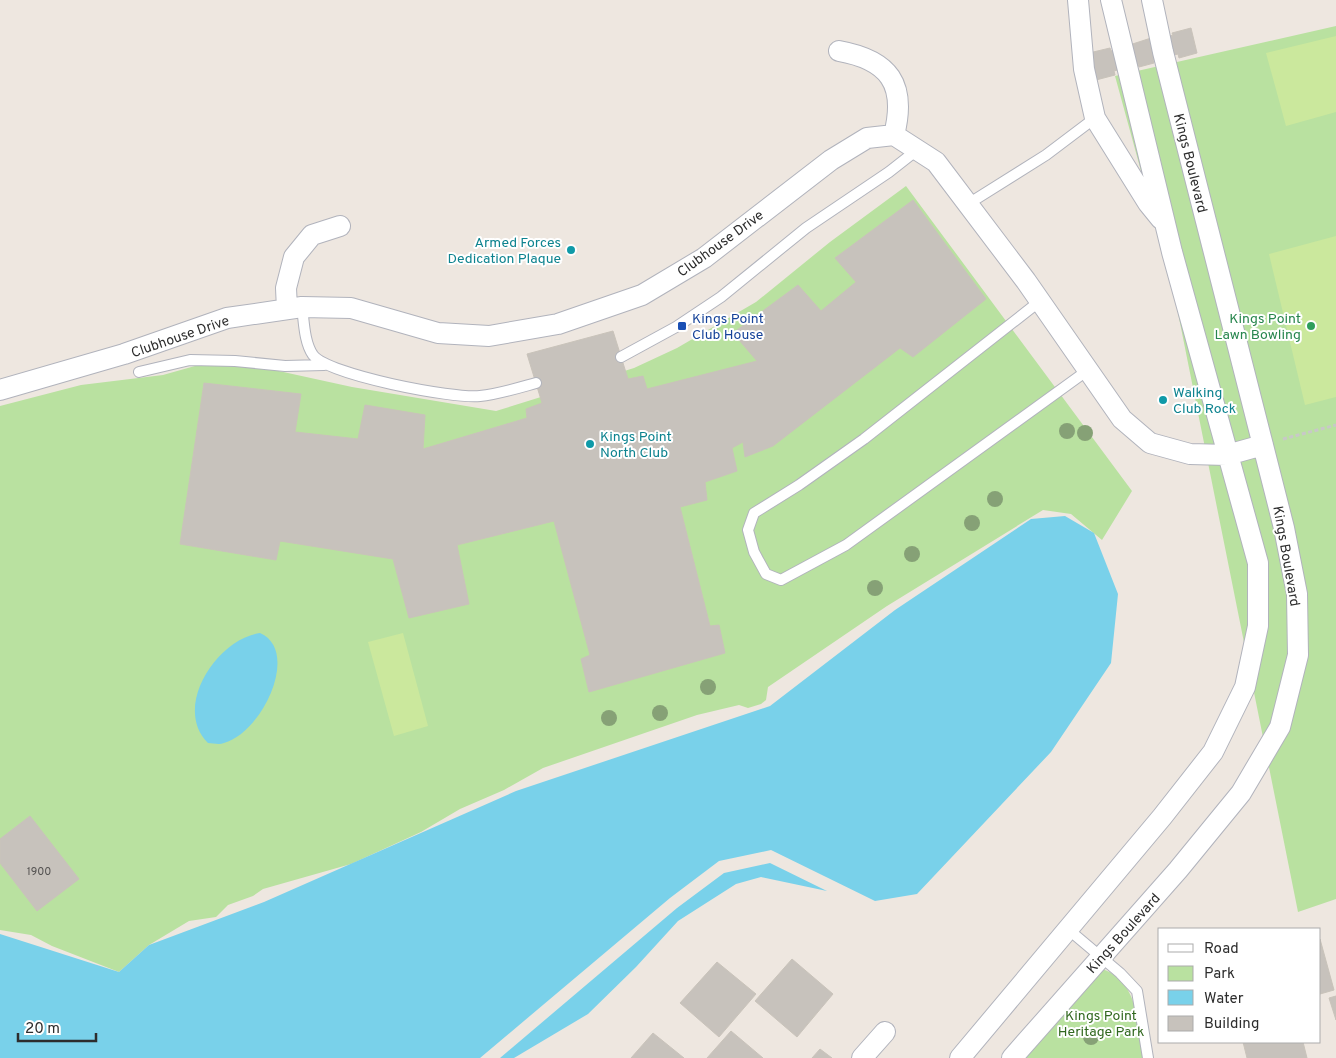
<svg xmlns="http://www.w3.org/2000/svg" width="1336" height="1058" viewBox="0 0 1336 1058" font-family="Overpass,sans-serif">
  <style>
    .green { fill: #b9e1a0 }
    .pitch { fill: #cbe89d }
    .water { fill: #79d1ea }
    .building { fill: #c7c2bc; stroke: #c9c3ba }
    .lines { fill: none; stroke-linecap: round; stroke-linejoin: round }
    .service-casing { stroke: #b1b3bc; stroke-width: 12 }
    .minor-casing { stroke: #b1b3bc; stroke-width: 22 }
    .path { stroke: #c8c8c8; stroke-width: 3; stroke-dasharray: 4 2.5; stroke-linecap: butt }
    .service { stroke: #fff; stroke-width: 10 }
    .minor { stroke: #fff; stroke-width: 20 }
    .tree { fill: #86a176 }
    .culture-dot { fill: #0f9aa8; stroke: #fff; stroke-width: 2 }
    .transit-dot { fill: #1a4fb4; stroke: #fff; stroke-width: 2 }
    .leisure-dot { fill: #2e9e5b; stroke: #fff; stroke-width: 2 }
    .labels { text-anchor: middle; stroke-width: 4; stroke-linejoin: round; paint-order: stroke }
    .number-label { font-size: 11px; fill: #545251 }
    .street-label { font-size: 14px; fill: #2d2d2d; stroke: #fff }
    .culture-label { font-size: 14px; fill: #0d838f; stroke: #fff; text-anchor: start }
    .transit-label { font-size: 14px; fill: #164399; stroke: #fff; text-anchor: start }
    .leisure-label { font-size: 14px; fill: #27864d; stroke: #fff; text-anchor: end }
    .park-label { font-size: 14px; fill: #31681f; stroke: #fff }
  </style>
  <rect width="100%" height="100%" fill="#eee7e0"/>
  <path class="green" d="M1336,26V899L1298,912L1173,288L1115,76Z
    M906,186L1132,491L1102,540L1071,514L1043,510L887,606L768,687L766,700L761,704L748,708L739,705L697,715L543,768L504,790L460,809L421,832L351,864L263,889L253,896L228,905L216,917L189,921L149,945L119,972L52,946L31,935L0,930V406L81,385L163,375L202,364L265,368L352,387L496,411L634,368L677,348L756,302L830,242Z
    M1102,969C1139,981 1138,1025 1143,1058H1026Z"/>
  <path class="pitch" d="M1336,36V112L1286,126L1266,53Z
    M1336,236V397L1305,405L1269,254Z
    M403,633L428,726L394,736L368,642Z"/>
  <path class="water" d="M1065,516L1094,533L1118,594L1111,663L1051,752L917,894L875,901L771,850L719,861L670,898L480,1058H0V934L119,972L149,945L264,902L516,791L770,706L895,610L1031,519Z
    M260,633C301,651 262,733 224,743C219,745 213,743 208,743C172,707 217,639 260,633Z
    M770,863L827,891L761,877L736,884L678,921L636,967L588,1014L514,1058H500L677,908L724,873Z"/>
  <path class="building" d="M1191,28L1197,53L1179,58L1178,54L1153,60L1154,63L1139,67L1138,64L1114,71L1115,75L1096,80L1089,53L1110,48L1111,51L1151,38L1152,41L1173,35L1172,33Z
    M913,200L986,299L913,357L900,348L773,446L745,457L743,442L732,448L737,471L705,482L707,500L680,507L710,626L719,625L725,653L589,692L581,659L590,655L554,521L457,545L469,604L409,618L393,559L280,541L276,560L180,544L204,383L301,394L295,432L358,439L365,405L425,415L423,449L527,418L526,409L542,403L527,354L613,331L628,379L643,376L647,389L757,361L733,333L798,285L821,311L856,282L835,258Z
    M30,816L79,879L37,911L0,863V839Z
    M1320,939L1334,990L1320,994Z
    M792,959L833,994L797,1037L755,1001Z
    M717,962L756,994L719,1037L680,1003Z
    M1336,996V1020L1329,998Z
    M731,1031L763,1058H707Z
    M653,1033L684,1058H631Z
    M1243,1042H1303L1307,1058H1247Z
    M820,1049L832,1058H812Z"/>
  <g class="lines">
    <g class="service-casing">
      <path id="service" d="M968,204L1046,155L1095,118
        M1040,301L864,439L799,485L754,513L748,530L754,552L766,574L781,580L846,545L1088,370
        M302,307C304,321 304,342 313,355C328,375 453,399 480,396C499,394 518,388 536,383
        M621,357L676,327L721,297L806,228L889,172L917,150
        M139,372L190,360L235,361L285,366L324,365
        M1069,930L1120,973L1137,991L1148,1058"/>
    </g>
    <g class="minor-casing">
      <path id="minor" d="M1078,0L1084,69L1095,118L1148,203L1161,219
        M839,51C889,60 907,84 894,135
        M287,309L286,288L294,257L312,235L340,226
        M0,390L124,354L227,318L302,307L351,308L438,333L489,336L558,324L642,295L704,258L831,160L867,138L894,135L936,162L1026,281L1122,419L1150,443L1190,454L1227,455L1263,445
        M862,1058L885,1032
        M960,1058L1162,817L1213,752L1245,687L1258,626V563L1172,252L1111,0
        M1012,1058L1178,870L1241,793L1280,727L1298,655L1297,594L1284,528L1163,52L1152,0"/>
    </g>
    <path class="path" d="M1283,439L1336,425"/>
    <use href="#service" class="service"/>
    <use href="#minor" class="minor"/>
  </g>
  <g class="tree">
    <circle cx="1067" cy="431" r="8"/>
    <circle cx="1085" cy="433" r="8"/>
    <circle cx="995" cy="499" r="8"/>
    <circle cx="972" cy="523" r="8"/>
    <circle cx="912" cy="554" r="8"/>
    <circle cx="875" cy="588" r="8"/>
    <circle cx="708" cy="687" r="8"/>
    <circle cx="660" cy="713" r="8"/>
    <circle cx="609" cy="718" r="8"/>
    <circle cx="1091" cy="1037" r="8"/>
  </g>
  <g class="culture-dot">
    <circle cx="571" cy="250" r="5"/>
    <circle cx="1163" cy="400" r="5"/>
    <circle cx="590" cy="444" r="5"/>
  </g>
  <rect class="transit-dot" x="677" y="321" width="10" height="10" rx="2.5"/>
  <circle class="leisure-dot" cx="1311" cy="326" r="5"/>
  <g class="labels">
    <g class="number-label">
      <text x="39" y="875">1900</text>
    </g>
    <g class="street-label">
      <text transform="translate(1191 163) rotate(76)" y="5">Kings Boulevard</text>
      <text transform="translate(720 243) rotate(-36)" y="5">Clubhouse Drive</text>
      <text transform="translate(180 336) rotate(-19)" y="5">Clubhouse Drive</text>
      <text transform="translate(1287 556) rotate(80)" y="5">Kings Boulevard</text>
      <text transform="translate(1123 933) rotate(-48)" y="5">Kings Boulevard</text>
    </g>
    <g class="culture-label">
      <text x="561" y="247" text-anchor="end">Armed Forces<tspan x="561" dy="16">Dedication Plaque</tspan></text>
      <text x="1173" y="397">Walking<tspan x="1173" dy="16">Club Rock</tspan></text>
      <text x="600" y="441">Kings Point<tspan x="600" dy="16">North Club</tspan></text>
    </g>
    <g class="transit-label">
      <text x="692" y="323">Kings Point<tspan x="692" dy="16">Club House</tspan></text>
    </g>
    <g class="leisure-label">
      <text x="1301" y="323">Kings Point<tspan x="1301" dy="16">Lawn Bowling</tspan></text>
    </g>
    <g class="park-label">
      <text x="1101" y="1020">Kings Point<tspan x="1101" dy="16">Heritage Park</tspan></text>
    </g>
  </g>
  <rect x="1158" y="928" width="162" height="115" fill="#ffffff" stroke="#ababab"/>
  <rect x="1168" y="944" width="25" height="8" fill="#ffffff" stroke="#ababab"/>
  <text x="1204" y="953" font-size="15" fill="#2d2d2d">Road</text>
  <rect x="1168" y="966" width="25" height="15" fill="#b9e1a0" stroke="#ababab"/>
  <text x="1204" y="978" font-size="15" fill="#2d2d2d">Park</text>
  <rect x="1168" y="990" width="25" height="15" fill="#79d1ea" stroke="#ababab"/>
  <text x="1204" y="1003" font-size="15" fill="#2d2d2d">Water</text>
  <rect x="1168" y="1016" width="25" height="15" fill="#c7c2bc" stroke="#ababab"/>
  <text x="1204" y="1028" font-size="15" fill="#2d2d2d">Building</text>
  <path d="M18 1033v8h78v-8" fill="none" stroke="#2d2d2d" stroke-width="2.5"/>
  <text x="25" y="1033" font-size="15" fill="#2d2d2d" stroke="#ffffff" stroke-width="4" paint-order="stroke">20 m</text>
</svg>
